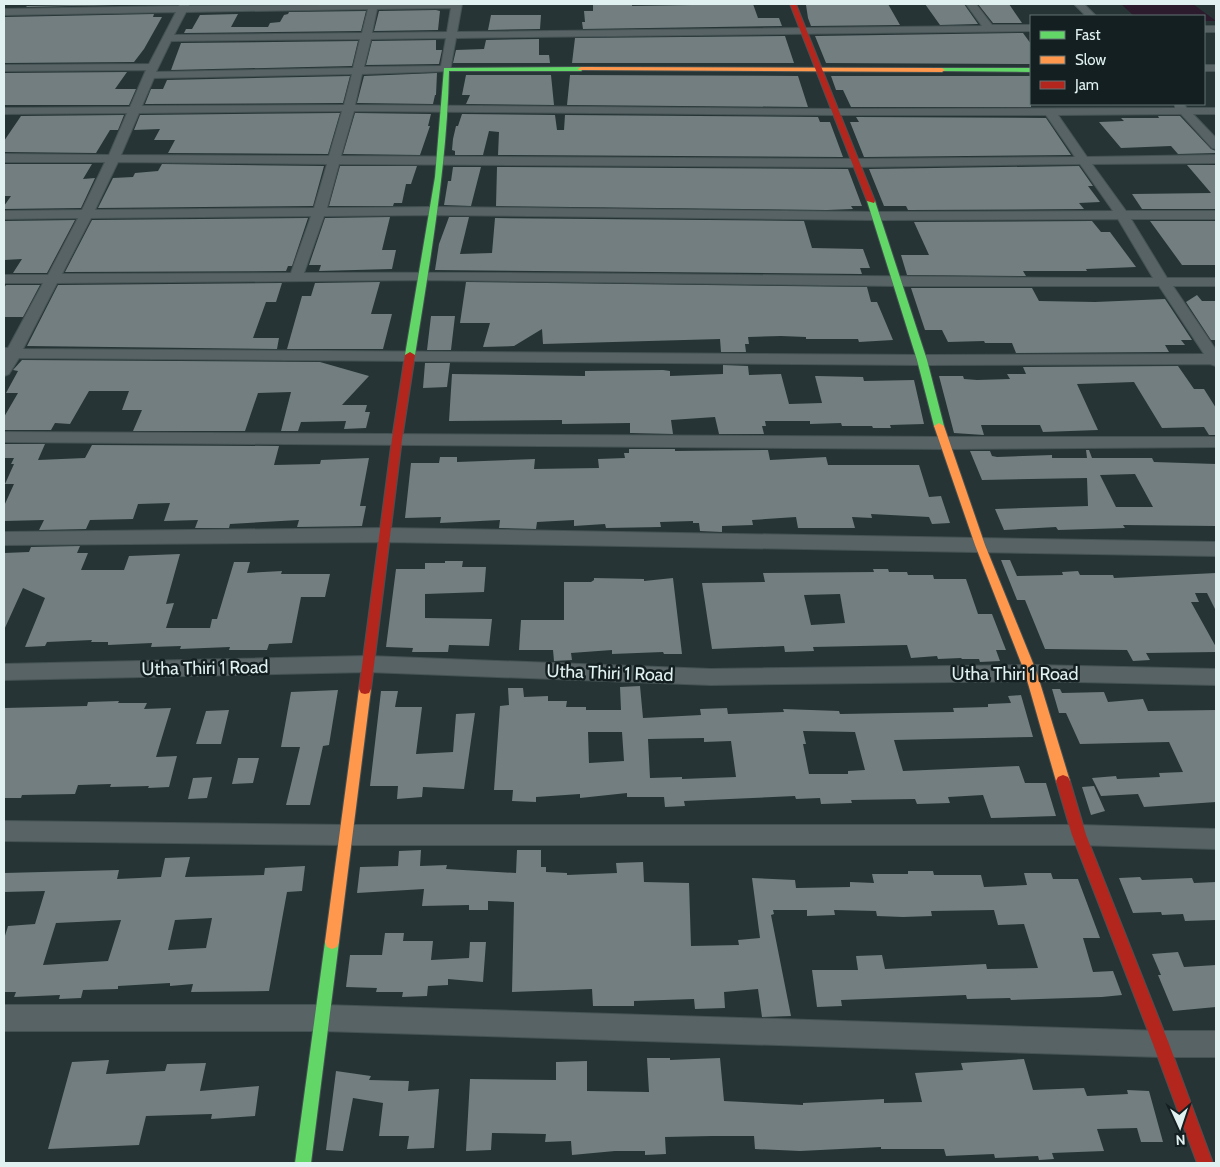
<svg xmlns="http://www.w3.org/2000/svg" width="1220" height="1167" viewBox="0 0 1220 1167" font-family="Cabin,sans-serif">
  <style>
    .water { fill: #2c1b2c }
    .building { fill: #727e80; fill-rule: evenodd }
    .lines { fill: none; stroke-linecap: round; stroke-linejoin: round }
    .street-casing { stroke: #455254; stroke-width: 2 }
    .fast-casing { stroke: #455254; stroke-width: 2 }
    .slow-casing { stroke: #455254; stroke-width: 2 }
    .jam-casing { stroke: #455254; stroke-width: 2 }
    .street { fill: #576364; fill-rule: evenodd }
    .fast { fill: #63d668; fill-rule: evenodd }
    .slow { fill: #ff974d; fill-rule: evenodd }
    .jam { fill: #b3261e; fill-rule: evenodd }
    .labels { text-anchor: middle; stroke-width: 5; stroke-linejoin: round; paint-order: stroke }
    .street-label { font-size: 18px; fill: #e1f1f2; stroke: #131f20 }
  </style>
  <rect width="100%" height="100%" fill="#263436"/>
  <path class="water" d="M1121,4H1193L1216,21H1204V16H1134Z"/>
  <path class="building" d="M160,4L26,7L27,6Z
    M601,4H632V6L751,4H753L758,18H779L782,26L583,29L582,22H585L584,11H593V5Z
    M859,4H888L900,25L811,26L808,18L806,5Z
    M925,4H964L978,24L940,25Z
    M978,4H1009L1022,23H993Z
    M436,10L440,11L438,30L374,31L379,11Z
    M366,11L361,31L184,33L186,29H192L200,15L238,14L231,27H268L270,23L280,22L284,15L288,14L289,12Z
    M154,14L153,17H162L144,49L134,62L4,63V17Z
    M491,15H541L540,29L488,30Z
    M1023,33L1031,44V64L826,63L815,36Z
    M785,36L794,63H572L575,38Z
    M539,39V55H549L550,63H453L456,50L484,49L486,40Z
    M436,40V50H442L439,64L366,65L372,41Z
    M358,41L352,66L171,70L181,43Z
    M127,72L115,89H136L129,105H4V73Z
    M437,73L436,95H435L433,104L357,103L364,76Z
    M466,75H551L554,105L466,104L470,95H462Z
    M570,75L798,76L808,107L567,105Z
    M350,76L343,103L145,104L151,89H163L167,80Z
    M831,76H1031V107H851L843,90H836Z
    M340,113L328,154L168,153L175,140H154L160,129L134,130L140,115Z
    M355,113L431,114L428,126H430L420,155L343,154Z
    M462,114L555,115L557,130H564L565,115L818,117L820,122H830L843,157L498,155L499,132L489,131L483,155H455V151L452,150L453,139L456,126H458Z
    M124,115L118,130H110L96,153L4,152V141L21,116Z
    M1158,116H1180L1211,149L1216,151V153L1178,154L1171,146L1121,148L1099,122L1124,121L1121,118H1159Z
    M856,117L1046,118L1071,155L864,157L850,122H859Z
    M4,164H92L83,179L95,178L81,208L4,209V206L11,196H4Z
    M162,164L324,166L313,206L98,208L113,178L133,177L135,173L158,171Z
    M1187,165H1216V209H1142L1132,194L1211,193Z
    M340,166H417L411,184H406L402,203H394L393,206H329Z
    M1079,166L1093,186H1088L1100,202L1079,203L1084,209L908,210L906,206H884L869,169Z
    M453,167H481L471,206L444,205L448,181H451Z
    M497,167L848,169L862,206H851L853,209L827,210L496,206Z
    M390,217L382,250H396L392,269L319,271L321,265H309L325,218Z
    M449,217H469L460,254L492,253L495,218L804,221L812,248L863,249L870,268H860L862,274L435,270L439,244Z
    M308,218L292,266H288L286,271L65,272L92,220Z
    M75,220L47,273H13L22,259L4,260V221Z
    M1092,221L1101,232H1110L1136,267L1086,269L1087,271H1023L1026,276L907,275L901,255H929L914,222Z
    M1150,221H1216V265H1182Z
    M380,282L371,314H392L383,349H287L302,296H311L315,283Z
    M466,282L867,287L871,302H877L893,340L859,342L858,339H806V337L781,336L748,337L749,344H745L746,352H721L720,339L543,344L542,329L514,346L483,347L490,323H460Z
    M282,283L276,302H266L253,338H279L277,349L27,346L58,285Z
    M6,285H40L23,317H4V288Z
    M911,288H1032L1039,301L1095,302L1165,299L1192,340H1181L1185,345H1165L1169,352L1016,353L1012,343H985L984,341L948,342L942,330H925Z
    M1197,295L1202,301H1216V340H1211L1186,302Z
    M431,316H455L451,350H427Z
    M22,360L320,362L369,376L342,405H367L365,412H370L366,428L344,429L346,421L301,422L298,431H281L291,392L258,393L245,431H133L142,410H122L129,391H89L70,424L55,423L51,430H4V417L18,393H6L18,371L13,370Z
    M425,363H450L447,387L423,388Z
    M723,365L748,366L749,375L781,374L789,404L822,403L815,376H817L863,377L864,381L914,380L924,424L890,425L891,428H873L872,426H842L841,423L810,424V421H765L766,426H762L764,434H719L715,417L671,420L673,434L630,433V423L562,424V420L449,421L452,374L585,376V371L663,370L670,371V376L723,374Z
    M1178,366L1194,389H1204L1216,408V435H1209L1204,427L1162,428L1134,382L1077,384L1098,430L1043,432L1040,425H981L984,435L954,433L939,376H963L964,379L977,380L1010,379L1007,374H1026L1023,367Z
    M4,444H45L38,460L85,458L92,445H94L279,446L274,465L320,464L321,460L369,458L360,506H366L362,526L297,527L299,520L230,524L229,528H195L198,520L164,521L170,503L138,504L133,519L90,520L86,529L39,530L44,520L4,521V506L14,484H5L14,464H11L14,458H4Z
    M629,449H675V451L768,450L770,460L826,457L828,465H919L929,497L941,496L950,523L932,524L929,517L871,514L872,518L852,517L855,528H798L796,517L752,520L753,525L722,526V532L700,531L699,523H693V521L660,522L661,527L606,528L605,524L574,526V520L537,522L536,529L499,528L500,520L440,523L441,517L405,518L411,463H439L440,457H457V462L535,459L534,469L599,468L598,459L625,458L624,453H629Z
    M1086,450H1089L1092,458H1152L1154,462L1216,464V526L1123,525L1125,528L1058,530L1056,527L1004,530L995,509L1088,506L1087,478L982,480L970,451H990L992,456L997,457L1052,455V458H1087ZM1135,474L1153,507H1116L1100,475Z
    M80,546L77,553H88L81,570H124L129,556L180,554L166,604L174,603L166,628H210L212,619H217L234,562H250L247,573L282,571L281,574H330L325,597H301L292,643L269,644L267,650H229L230,647L180,649L181,646L151,647L152,643L108,645V642H91L92,640L47,642L45,646L25,647L45,598L23,588L4,630V553L29,552L31,547Z
    M1001,560H1010L1017,576L1063,575L1062,572L1078,571L1080,575H1113L1114,578L1216,573V611L1207,593H1195L1199,602H1191L1216,647V652L1146,653L1150,660L1133,661L1127,650L1045,649L1025,600H1017Z
    M445,561H463L462,567H486L484,592L425,594V618L492,619L489,646L449,645L448,652H412L413,648L386,647L396,569H425V563H445Z
    M873,569H888L889,572H907L908,575H933L934,579H966L978,614H992L1006,650H996L1000,661L980,662L979,659H962L961,658L938,659L937,656L911,658L907,645L813,647L814,651L785,652L784,646L712,649L702,583L765,582L763,573L874,572ZM840,594L845,623L811,625L804,595Z
    M594,578L644,579V581L673,578L682,654H664L663,652L612,654V650L571,653L572,660L554,661L553,650H519L521,620H564V582H591L594,580Z
    M640,686L643,718L701,715L700,709L727,708L728,714L784,712L783,709L839,711L840,714L954,712L953,708L988,707V704L1011,703L1008,696L1021,695L1033,737L894,740L903,771L1019,766L1025,783H1046L1056,816L991,818L983,795L948,797L950,803L917,804L915,799L851,800L852,803L821,804L820,798L796,799L795,796L684,801L685,806L665,807L664,797H627V793L580,798V794L536,797V802L512,801L513,790H494L500,706L509,705L508,688H523L524,697L548,696V701H567L566,707H586V710H621L620,687ZM803,731L855,732L865,770L848,771V774H809L803,744H806ZM588,732H622L624,761L589,763ZM704,738V742L731,741L736,777L682,779V777L650,778L648,739Z
    M1052,689H1060L1062,693L1104,692L1108,702L1143,699L1148,711L1216,710V802L1144,807L1138,794L1101,796L1092,778L1116,776L1117,779L1160,777L1159,773L1183,772L1169,742L1080,744L1066,713H1059Z
    M338,690L329,745L323,746L310,805H286L300,747H281L291,692Z
    M381,691H398L395,707H422L416,754L453,752L456,714L475,713L464,789L423,787L422,797L397,799L398,786H370Z
    M119,701L118,703H147L144,709L171,708L156,757L177,756L169,787L148,788L149,786L110,787L111,784L78,785L75,794L22,795L21,798H4V708L87,706L88,702Z
    M229,710L221,744H196L206,711Z
    M238,758H259L253,783L232,784Z
    M212,777L207,798L188,799L193,778Z
    M1094,786L1105,811L1091,815L1082,787Z
    M421,850L420,866L447,865L446,869L516,873L517,850H541V867H546V872L567,873V875L617,873L616,863L643,862L644,882L689,883L691,946L739,945L738,940L760,938L752,878L795,880L796,888L850,887V882L874,883L872,874H908V871H933L934,875H981L984,887L1027,885L1024,873H1051L1053,879H1078L1100,938H1083L1093,972L1113,971L1122,995L1102,997L1011,1000L1010,998L967,999L966,995L841,1000L842,1006L817,1007L812,970H858L856,956L882,955L885,969L986,964L987,969L1038,968L1024,924L998,925L994,910L931,911L932,916L903,917L877,916L876,911L834,910L835,915L807,916V910H773L774,914L771,915L791,1016L762,1017L758,989L724,992L725,1008L695,1009L694,999L634,1001V1006H593L592,989L512,992L514,902L488,901V910H469V905L422,906L424,889L357,893L360,867L398,866L399,851Z
    M190,857L185,877L264,875L265,868L305,866L302,891L287,892L269,991L191,992L193,984L170,986V983L118,986V989L83,990L81,998L59,999L60,995L14,997L16,992H4V939L8,926L35,924L45,891L4,892V873L119,870L117,879L161,877L165,858ZM212,918L206,948L168,950L175,920ZM121,920L108,961L43,965L56,923Z
    M1140,877L1142,880L1192,878L1194,883L1216,882V920L1185,921L1183,914L1162,915L1161,912L1133,913L1119,878Z
    M385,933H404L403,941H433L431,960L469,958L470,942H486L483,982L448,979V985L428,986L427,996L402,997L403,992H376L377,988L346,987L350,955H382Z
    M1178,952L1184,967L1216,965V1007L1173,1011L1158,975H1161L1152,954Z
    M647,1058H670V1060L720,1058L724,1101L803,1105V1103L884,1099V1103L922,1102L915,1073L963,1070L961,1063L1024,1059L1033,1090L1084,1088L1087,1096L1128,1094L1127,1090L1149,1091L1163,1142H1141L1137,1128L1097,1129L1104,1151L1052,1153L1054,1159L1039,1160L1038,1156L995,1158L994,1154L946,1156L944,1149H881V1147L800,1151L755,1149L754,1136H712L665,1137L666,1154L645,1155V1151H615L572,1155L571,1141L545,1142L546,1134L492,1133L491,1150L466,1151L470,1079L556,1080V1062L587,1061V1091L649,1092Z
    M109,1060L106,1074L165,1071L167,1064L206,1063L200,1091L259,1086L255,1116L211,1119L212,1114L146,1116L139,1145L48,1149L72,1062Z
    M336,1071L371,1076L369,1080L409,1081L408,1091L439,1089L434,1148L407,1149L409,1136H379L383,1103L353,1098L343,1151L326,1150Z"/>
  <g class="lines">
    <g class="street-casing">
      <path id="street" d="M180,4H190L189,6L462,4L457,32L982,26L966,4H976L992,25H1031V31L456,38L450,71L362,74L355,105L836,109L1175,108V104H1183L1187,108H1216V114H1193L1216,138V149L1212,148L1181,114L1058,115L1087,157L1216,155V163L1092,164L1126,211H1216V219H1131L1167,278H1216V286H1173L1216,350V366L1210,364L922,365L19,358L9,374L4,376V348H8L43,283H4V275H48L78,218L4,219V211L82,210L105,162H4V154L109,155L127,113L4,114V108L130,107L146,70L4,71V65L149,64L176,12L4,15V9L179,6ZM451,8L447,32L372,33L377,9ZM368,9L362,33L174,35L186,12ZM446,38L441,66L364,67L371,39ZM360,39L353,68L156,72L171,41ZM352,74L344,105L142,106L154,78ZM342,111L329,156L121,155L139,113ZM354,111L836,115H1046L1075,157L855,159L341,156ZM118,162L327,164L314,208L95,210ZM339,164L855,167L1080,164L1113,211L877,212L433,207L327,208ZM433,215L877,220L1118,219L1153,278C870,278 587,271 304,273L324,216ZM311,216L291,273L62,274L91,218ZM423,280L898,286H1159L1204,354L922,355L23,349L57,283Z
        M1074,4H1084L1096,16H1086Z
        M1204,26H1216V32H1204Z
        M1204,65H1216V71H1204Z
        M4,432L943,437H1216V447L943,449L4,442Z
        M385,528L1216,542V556L385,542L4,545V532Z
        M368,656L711,669L1031,665L1216,669V685L1031,681L711,685L368,672L4,680V664Z
        M4,821L346,825H1079L1216,829V849L1079,845H346L4,841Z
        M4,1005H323L1161,1031H1216V1057H1161L323,1031H4Z"/>
    </g>
    <g class="fast-casing">
      <path id="fast" d="M444,68L581,67L584,69L581,71H449C447,167 430,260 415,355L410,358L405,355L435,177Z
        M942,68H1031V72L940,71V69Z
        M868,199L875,201L927,360L944,426L942,428H936L934,426L917,360L867,201Z
        M332,935L337,937L339,942L311,1163H295L325,942L327,937Z"/>
    </g>
    <g class="slow-casing">
      <path id="slow" d="M581,67L942,68L945,70L942,72L579,70L578,69Z
        M939,423L944,426L985,545L1037,673L1070,781L1068,785L1063,787L1058,785L1056,781L1025,673L975,545L934,426Z
        M365,684L369,685L371,689L339,942L337,947L332,949L327,947L325,942L359,689L361,685Z"/>
    </g>
    <g class="jam-casing">
      <path id="jam" d="M790,4H796L875,201L874,203L867,201Z
        M410,352L415,355L402,439L371,689L369,693L365,694L361,693L359,689L392,439L405,355Z
        M1063,775L1068,777L1070,781L1086,835L1169,1044L1213,1163H1197L1153,1044L1072,835L1056,781L1058,777Z"/>
    </g>
    <use href="#street" class="street"/>
    <use href="#fast" class="fast"/>
    <use href="#slow" class="slow"/>
    <use href="#jam" class="jam"/>
  </g>
  <g class="labels">
    <g class="street-label">
      <text transform="translate(205 668) rotate(-1)" y="6">Utha Thiri 1 Road</text>
      <text transform="translate(610 673) rotate(2)" y="6">Utha Thiri 1 Road</text>
      <text x="1015" y="680">Utha Thiri 1 Road</text>
    </g>
  </g>
  <rect width="1220" height="1167" fill="none" stroke="#e1f1f2" stroke-width="10"/>
  <rect x="1030" y="15" width="175" height="90" fill="#131f20" stroke="#657374"/>
  <rect x="1040" y="31" width="25" height="8" fill="#63d668" stroke="#657374"/>
  <text x="1075" y="40" font-size="15" fill="#e1f1f2">Fast</text>
  <rect x="1040" y="56" width="25" height="8" fill="#ff974d" stroke="#657374"/>
  <text x="1075" y="65" font-size="15" fill="#e1f1f2">Slow</text>
  <rect x="1040" y="81" width="25" height="8" fill="#b3261e" stroke="#657374"/>
  <text x="1075" y="90" font-size="15" fill="#e1f1f2">Jam</text>
  <g transform="translate(1180 1127) rotate(177)" stroke="#131f20" stroke-width="4" paint-order="stroke">
  <path d="M0-4L9 19L0 12L-9 19Z" fill="#e1f1f2"/>
  <text y="-8" font-size="14" font-weight="bold" text-anchor="middle" fill="#e1f1f2">N</text>
  </g>
</svg>
